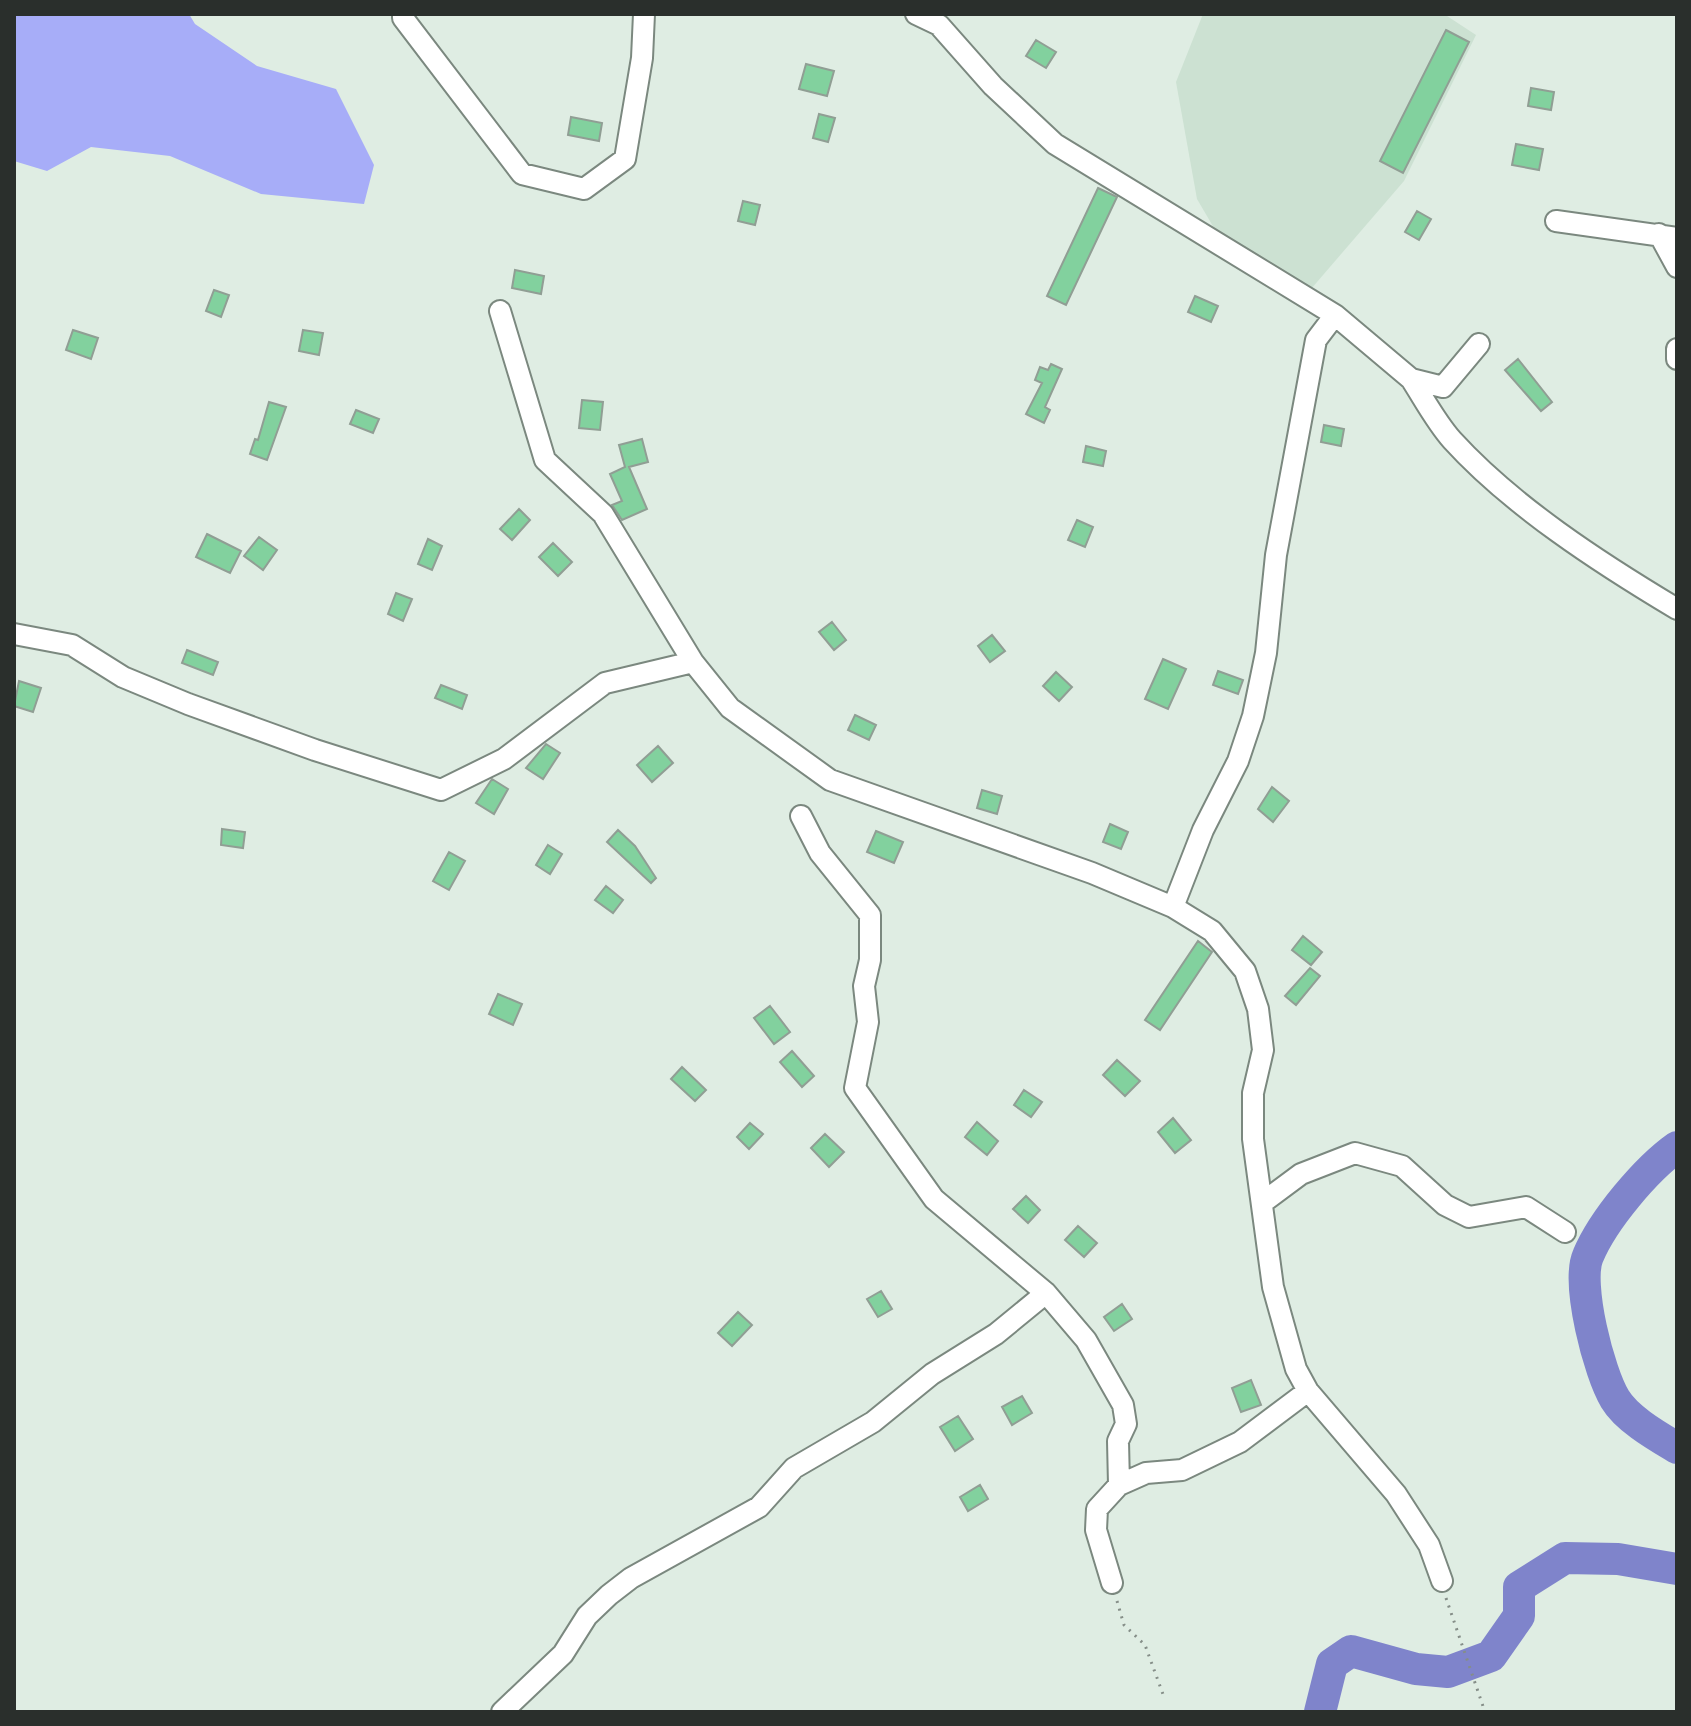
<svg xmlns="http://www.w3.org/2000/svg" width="1691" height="1726" viewBox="0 0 1691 1726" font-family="Lato,sans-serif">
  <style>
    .built { fill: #cce1d2 }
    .forest { fill: #a7adf8 }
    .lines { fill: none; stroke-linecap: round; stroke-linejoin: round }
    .river { stroke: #7f84cb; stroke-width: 32 }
    .building { fill: #82d19e; stroke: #909e94; stroke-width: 2 }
    .minor-casing { stroke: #7b887f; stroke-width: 24 }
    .path { stroke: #858e88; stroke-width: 3; stroke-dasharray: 2 6; stroke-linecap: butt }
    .minor { stroke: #fff; stroke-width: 20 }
  </style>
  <rect width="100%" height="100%" fill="#dfede3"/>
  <path class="built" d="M1203,14H1444L1476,35L1404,181L1311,289L1214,228L1197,199L1176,82Z"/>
  <path class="forest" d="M14,14H189L195,24L257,66L336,89L374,165L364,204L261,194L170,156L91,147L47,171L14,161Z"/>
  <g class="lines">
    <path class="river" d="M1677,1147C1646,1169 1603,1220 1588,1256C1576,1283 1599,1373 1615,1399C1627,1419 1657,1436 1677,1448
      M1320,1712L1332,1664L1351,1651L1416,1669L1448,1672L1491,1656L1519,1616V1587L1565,1558L1618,1559L1677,1569"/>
  </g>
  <path class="building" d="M1446,30L1469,42L1403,173L1380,161Z
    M1036,40L1056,52L1046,68L1026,56Z
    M806,64L834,71L827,96L799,89Z
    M1531,88L1554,92L1551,110L1528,106Z
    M819,114L835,118L828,142L813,138Z
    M571,117L602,123L599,141L568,135Z
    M1516,144L1543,149L1539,170L1512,165Z
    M1098,188L1117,197L1066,305L1047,296Z
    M743,201L760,205L755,225L738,221Z
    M1417,211L1431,219L1419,240L1405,232Z
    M515,270L544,276L541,294L512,288Z
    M214,290L229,295L221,317L206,311Z
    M1195,296L1218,306L1211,322L1188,312Z
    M73,330L98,338L91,359L66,350Z
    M303,330L323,333L319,355L299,351Z
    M1518,359L1552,402L1541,411L1505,370Z
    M1051,364L1062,369L1045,407L1050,410L1044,423L1026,414L1042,383L1035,380L1040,367L1048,370Z
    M582,400L603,402L600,430L579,428Z
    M269,402L286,407L267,460L250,454L255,439L258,440Z
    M356,410L379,419L373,433L350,424Z
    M1324,425L1344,429L1341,446L1321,442Z
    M642,439L648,462L629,467L647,509L622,520L612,505L622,501L610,474L625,467L619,445Z
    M1086,446L1106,451L1103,466L1083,462Z
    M519,509L530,520L512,540L500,529Z
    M1077,520L1093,527L1085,547L1068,540Z
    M207,534L241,551L230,573L196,557Z
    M259,537L277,550L263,570L244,556Z
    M428,539L442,546L432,570L418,564Z
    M553,543L572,562L558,576L539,557Z
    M396,593L412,599L403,621L388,614Z
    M832,622L846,640L834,650L819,632Z
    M992,635L1005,651L990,662L978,646Z
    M187,650L218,662L213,675L182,663Z
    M1163,659L1186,669L1168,709L1145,699Z
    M1218,671L1243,680L1238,694L1213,685Z
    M1056,672L1072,687L1059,701L1043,686Z
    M19,681L41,688L33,712L14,706Z
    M441,685L467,695L462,709L435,698Z
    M855,715L876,725L869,740L848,730Z
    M546,744L560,753L543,779L526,768Z
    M658,746L673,763L652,782L637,765Z
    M492,779L508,789L494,814L476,803Z
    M1272,787L1289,801L1273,822L1258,809Z
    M982,790L1002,796L997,814L977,808Z
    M1110,824L1128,832L1121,849L1103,842Z
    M222,829L245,832L243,848L221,845Z
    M618,830L635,846L656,878L651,883L607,842Z
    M876,831L903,842L894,863L867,852Z
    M548,845L562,854L550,874L536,865Z
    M449,852L465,861L449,890L433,881Z
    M606,886L623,900L613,913L595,900Z
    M1303,936L1322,952L1311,965L1292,950Z
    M1198,941L1212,952L1160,1030L1145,1020Z
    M1310,968L1320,976L1296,1005L1285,996Z
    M498,994L522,1004L513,1025L489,1014Z
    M770,1006L790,1032L774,1044L754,1018Z
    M792,1051L814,1076L802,1087L780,1062Z
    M1117,1060L1140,1081L1125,1096L1103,1075Z
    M682,1067L706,1090L695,1101L671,1079Z
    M1024,1090L1042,1102L1031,1117L1014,1105Z
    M1173,1118L1191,1140L1175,1153L1158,1132Z
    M977,1122L998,1141L987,1155L965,1137Z
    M750,1123L763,1134L749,1149L737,1137Z
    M825,1134L844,1152L829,1167L811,1148Z
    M1026,1196L1040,1210L1028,1223L1013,1209Z
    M1078,1226L1097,1243L1084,1257L1065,1240Z
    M881,1291L892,1309L878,1317L867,1299Z
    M1122,1304L1132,1319L1114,1331L1104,1317Z
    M738,1312L752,1325L732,1346L718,1333Z
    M1251,1380L1261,1405L1241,1412L1232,1388Z
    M1022,1396L1032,1413L1012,1425L1002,1407Z
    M958,1416L973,1439L955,1451L940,1427Z
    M980,1485L988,1499L968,1511L960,1497Z"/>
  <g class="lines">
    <g class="minor-casing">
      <path id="minor" d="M403,14V18L522,174L584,189L625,159L642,58L644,14
        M916,14L939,25L993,86L1055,144L1335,315L1411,379L1443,387L1479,344
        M1556,221L1677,238
        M1659,234L1677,267
        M500,311L545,460L603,514L693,662L730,708L830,780L1092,873L1173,907L1212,931L1245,971L1258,1009L1263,1050L1253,1093V1139L1273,1287L1296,1369L1308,1391L1396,1494L1429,1545L1442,1581
        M1677,349V359
        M1411,379C1424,399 1436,422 1452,440C1512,506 1600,563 1677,609
        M14,634L72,645L123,677L188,704L315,750L441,790L504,759L605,683L693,662
        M801,816L820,853L870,915V960L864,986L868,1022L855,1088L934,1199L1046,1293L1086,1340L1123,1405L1126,1424L1118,1441L1119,1485
        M1173,907L1203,830L1238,761L1253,716L1266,653L1276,555L1316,340L1335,315
        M1262,1203L1301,1174L1355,1153L1402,1166L1445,1205L1469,1217L1526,1207L1565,1232
        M1112,1583L1096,1530L1097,1509L1119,1485L1146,1473L1182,1470L1240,1442L1308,1391
        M502,1712L563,1654L587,1616L609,1595L631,1578L759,1507L794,1468L873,1422L932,1374L996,1334L1046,1293"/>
    </g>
    <path class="path" d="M1446,1598L1485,1712
      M1117,1601L1124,1625L1145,1645L1164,1697"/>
    <use href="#minor" class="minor"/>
  </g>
  <rect width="1691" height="1726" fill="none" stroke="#2a2f2c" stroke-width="32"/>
</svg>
